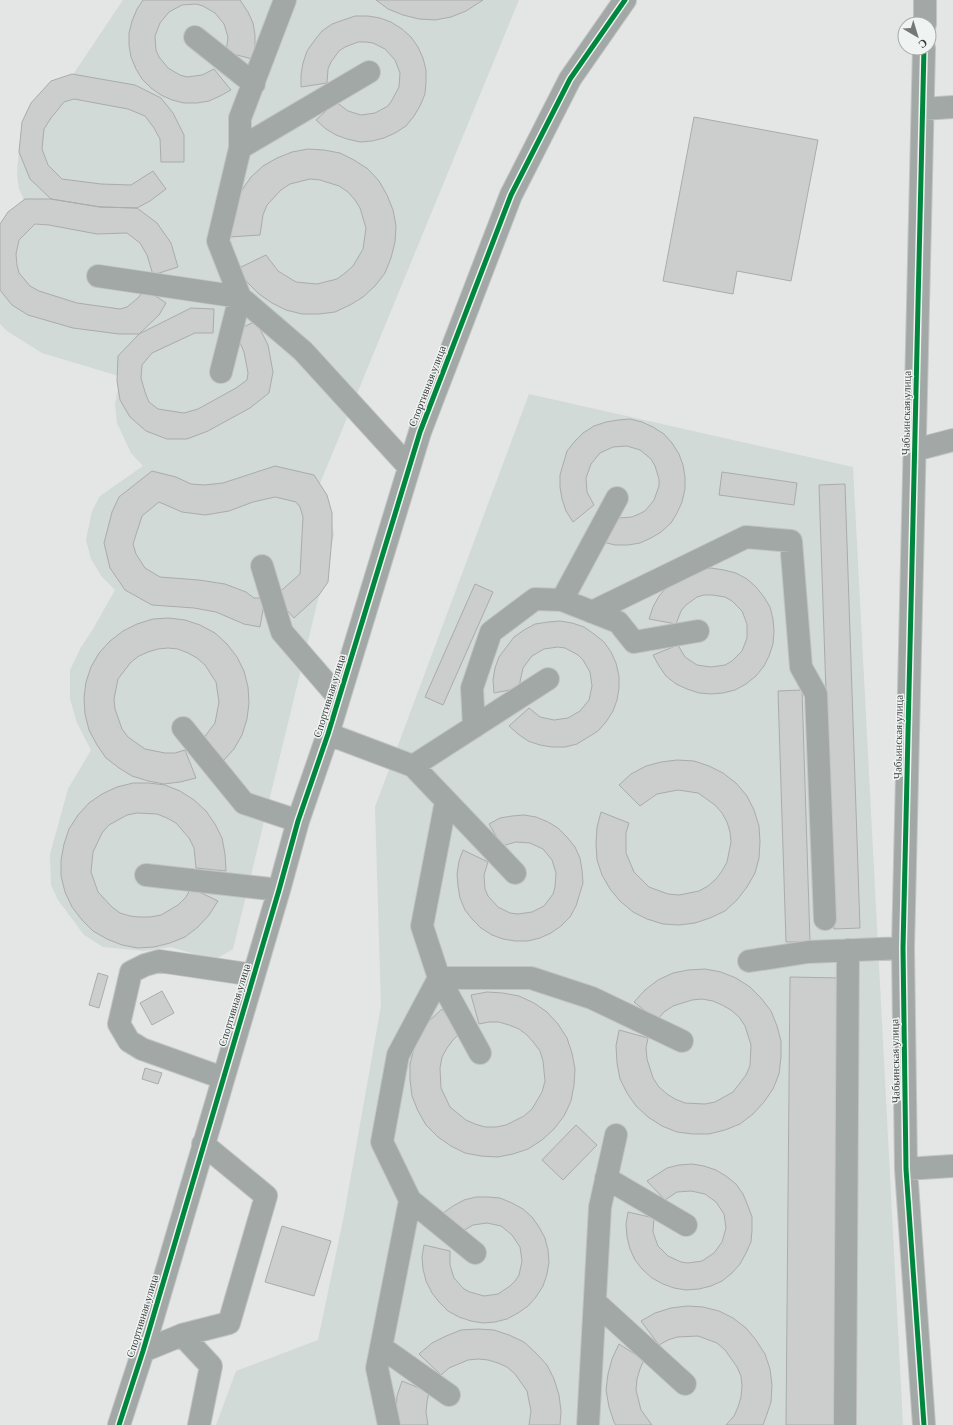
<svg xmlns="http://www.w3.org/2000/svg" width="953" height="1425" viewBox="0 0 953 1425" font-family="'Times New Roman',serif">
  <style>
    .built { fill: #d1dad7 }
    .building { fill: #cccecd; stroke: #aaacab }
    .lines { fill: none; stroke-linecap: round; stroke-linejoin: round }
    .minor-casing { stroke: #c2c3c3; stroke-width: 24 }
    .minor { stroke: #a1a8a5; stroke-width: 22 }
    .cycleway-casing { stroke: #eff4f2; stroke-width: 8 }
    .cycleway { stroke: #00873e; stroke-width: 5 }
    .labels { text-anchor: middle; stroke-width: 3; stroke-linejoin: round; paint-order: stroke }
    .street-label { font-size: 11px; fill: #3b3d3c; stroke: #eff4f2 }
  </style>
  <rect width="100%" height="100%" fill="#e3e6e5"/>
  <path class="built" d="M123,0H519L319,486L327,499L334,534L233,949L214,960L171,947L144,951L103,947L84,935L58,900L51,885L50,854L68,789L91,750L77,723L70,699V670L81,647L93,629L115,590L102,577L91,559L86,540L92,511L100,496L143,466L131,453L117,423L115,405L118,388L122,377L42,353L7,331L0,324V248L24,200L19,189L17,175L19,146L25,132L54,103Z
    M529,394L853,467L903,1425H216L236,1371L318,1340L344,1215L381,1006L375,807Z"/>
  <path class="building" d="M143,0H240L248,12L253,23L255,35V48L252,59L226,52L228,37L224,24L215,13L203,6L196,4L182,5L169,12L160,23L155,36L156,50L159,57L168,68L180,75L187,77L202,75L214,69L231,90L220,96L209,101L197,103H184L172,100L161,95L151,88L142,79L136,69L131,57L129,45V33L132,21L137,9Z
    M376,0H483L466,11L451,17L435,20L419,19L403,15L388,9Z
    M355,16H368L380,18L391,22L402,29L411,37L418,47L423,58L426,70V82L425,94L420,106L414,116L406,126L395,133L384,138L372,141L360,142L347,139L336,135L326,129L316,120L336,102L348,111L361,115L375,113L388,106L392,100L399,87L400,73L395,60L385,49L373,43L366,42H358L345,47L339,51L331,62L328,69L327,83L301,87V75L303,63L307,51L314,41L322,31L332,24Z
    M72,74L135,85L161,98L173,113L184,135V162H161L160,139L154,128L145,116L128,109L74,99L64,102L51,118L44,129L42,149L48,165L62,179L101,184L131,185L153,171L166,189L150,201L137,208L100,207L51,199L30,179L19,152L22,122L31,103L51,81Z
    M694,117L818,140L791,281L737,271L733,294L663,281Z
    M308,149L324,150L340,153L354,160L368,169L379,181L387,195L393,210L396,226L395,242L391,258L385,273L375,286L363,297L350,305L335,312L319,314H302L286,310L272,303L259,294L247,282L239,268L266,255L278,271L296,282L317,284L337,279L345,273L353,266L363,249L366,228L360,208L355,200L348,192L339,186L320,180L310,179L290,184L281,190L267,205L263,215L260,235L230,237L231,221L235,205L242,190L251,177L263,166L277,158L292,152Z
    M25,199H51L100,207L137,208L157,223L171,243L178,267L153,275L147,255L140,243L127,233L97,234L49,225L35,224L19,240L16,254L17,265L19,273L30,286L39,291L77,303L120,309L127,307L138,298L145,289L166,303L159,315L139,334H119L73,328L28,315L12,305L0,290V224L8,212Z
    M191,308L214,309L213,333H195L152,353L142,365L141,378L145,392L149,402L158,409L184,413L198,409L236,388L247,380L248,373L244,352L235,331L256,321L268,345L273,372L269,393L250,408L208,431L187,439H167L146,431L130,417L120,400L117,381L118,356L139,334Z
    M630,419L642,422L653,427L664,434L672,443L679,454L683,465L685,477V489L682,502L677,513L671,523L661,532L651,538L640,543L628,545H615L603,542L618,518L632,517L639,514L645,511L654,500L659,486V479L655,466L651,459L640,450L627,446L613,447L600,453L591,464L586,478L587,492L594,505L573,522L566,511L562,499L560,487V475L567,451L575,441L583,433L594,426L606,422L618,420Z
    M275,466L314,475L327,495L332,513V537L328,582L319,595L294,618L275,596L300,574L303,517L300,507L296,502L275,497L253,502L229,511L205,515L182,512L159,502L142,516L133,544L136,554L145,568L160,577L199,580L225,584L246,592L254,598H265L260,627L244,624L216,612L194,608L152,605L125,590L110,568L104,543L112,512L119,497L152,471L176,477L191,484L204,485L223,483Z
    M722,472L797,483L794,505L719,495Z
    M845,484L860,928L834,929L819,485Z
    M711,568L724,570L736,573L747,579L756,587L764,597L770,607L773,619L774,631L773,644L769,656L764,666L756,676L746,684L735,690L723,693L711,694L699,693L687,689L676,684L666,676L659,666L653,655L678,645L685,657L697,665L711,667L725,665L732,661L742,651L747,638V624L742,611L732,601L725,597L712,595H704L697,597L686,605L681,611L676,624L649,619L653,607L659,596L667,587L699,570Z
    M475,584L493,592L443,705L425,697Z
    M169,618L185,620L200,625L215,633L227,644L237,657L244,671L248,687L249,703L247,719L242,735L234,749L223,761L203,739L215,723L219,702L216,682L205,665L197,658L188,653L178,649L168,648L158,649L148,652L139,656L131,662L118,679L114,699L115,709L122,729L128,737L145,749L165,753H175L185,750L196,778L180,782L164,784L148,781L132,776L119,768L106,758L97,745L89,730L85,714L84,698L86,682L91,667L99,653L110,641L123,631L137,624L153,619Z
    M560,621L572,623L584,627L594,634L604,642L611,652L616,663L619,676V688L617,700L613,711L606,722L598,731L577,744L565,747H552L540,745L528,741L518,734L509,726L529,708L540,717L554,720L568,718L580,711L589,700L592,686L590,672L583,660L578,655L565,648L558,647L544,649L532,656L523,668L520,682V688L494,693L493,680L495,668L499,657L514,637L524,630L535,624L548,622Z
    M802,690L810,942H786L778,691Z
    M677,760L694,761L709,766L723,773L736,783L747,796L754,810L759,826L760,842L759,858L755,873L747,887L737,900L725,911L710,918L695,923L679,925L663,924L647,919L633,912L620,901L610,889L602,875L597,860L596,843L597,827L601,812L629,823L626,833V853L634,872L649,887L668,894L679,895L699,891L708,886L716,879L722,871L727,862L731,842L730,832L727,822L722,813L715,805L698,793L678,790L657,794L640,806L619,785L631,774L646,766L661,762Z
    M133,783H149L165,785L180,791L194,800L206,811L215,824L222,838L225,854L226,871L196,868L194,848L189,838L176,823L167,818L157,814L137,813L127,815L109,825L102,833L93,852L91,872L98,892L112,907L120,913L130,916L140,917H150L161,915L178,905L186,897L191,888L218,901L209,915L198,927L185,937L170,943L154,947L138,948L122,945L107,939L93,931L82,920L72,907L65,892L61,876V860L64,844L69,829L78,815L89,803L102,794L117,787Z
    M524,815L536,817L548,822L558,828L567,837L575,847L580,858L582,870L583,883L576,906L570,917L561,926L551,933L540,938L528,941H515L503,939L492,935L481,928L472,919L465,910L460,898L458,886L457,874L459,861L463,850L488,862L484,875L485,889L488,896L498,907L510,913L518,914L532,912L544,906L553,894L555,887L556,873L552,860L543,849L530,843L516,842L502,846L489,824L500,818L512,816Z
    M705,969L721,972L736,978L750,987L761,998L771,1011L777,1026L781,1041V1057L779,1074L773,1089L764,1102L753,1114L740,1124L725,1130L709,1134H693L677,1132L662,1126L648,1117L636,1106L627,1093L620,1079L617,1063L616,1046L619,1030L648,1038L646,1048L647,1059L653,1078L659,1087L667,1094L675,1099L685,1103L705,1104L715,1102L733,1092L746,1075L750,1066L751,1045L745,1026L739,1017L731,1010L722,1005L713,1001L702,999L692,1000L673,1006L664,1012L657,1020L634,1002L645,990L658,980L673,973L688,970Z
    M98,973L108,976L99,1008L89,1005Z
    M790,977L841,978L837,1425H786Z
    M162,991L174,1013L152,1025L140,1003Z
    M487,992L503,993L519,996L534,1003L547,1012L558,1024L567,1038L572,1053L575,1069L574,1085L571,1101L564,1116L554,1129L542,1140L528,1149L513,1154L498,1157L481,1156L465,1153L451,1146L438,1137L426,1125L418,1111L412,1096L410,1080V1064L414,1048L421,1033L430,1020L442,1009L460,1033L453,1040L447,1048L442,1057L440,1068L441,1088L450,1107L466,1120L475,1124L485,1127H496L506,1125L524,1116L532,1109L542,1092L545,1081L543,1061L540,1051L534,1043L527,1035L519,1029L509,1025L499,1022H489L479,1024L471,995Z
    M145,1068L162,1073L158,1084L142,1079Z
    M576,1125L597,1145L563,1180L542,1160Z
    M692,1164L704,1166L716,1170L726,1176L736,1184L743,1194L748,1206L752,1217V1230L751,1242L746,1253L740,1264L732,1273L722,1281L711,1286L699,1289L686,1290L674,1288L663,1284L652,1278L643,1270L635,1260L630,1249L627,1237L626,1224L628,1212L654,1218L653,1232L658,1246L668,1256L681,1262L688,1263L702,1261L714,1253L722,1242L726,1228L724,1214L716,1202L705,1194L691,1191L677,1192L665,1200L647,1181L667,1168L679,1165Z
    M476,1197H488L500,1198L512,1203L523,1209L532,1217L539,1227L545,1238L548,1250L549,1262L547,1274L543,1286L536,1297L528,1306L518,1313L507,1319L495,1322L483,1323L471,1321L459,1317L448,1311L439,1302L432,1293L426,1281L423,1269L422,1257L424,1245L450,1251V1265L454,1278L464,1289L470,1292L484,1296L498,1294L510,1286L515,1281L519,1275L522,1261L520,1247L512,1235L501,1226L487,1223L473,1225L461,1232L443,1213L453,1206L464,1200Z
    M282,1226L331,1241L314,1296L265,1282Z
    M687,1306L703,1307L719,1311L733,1318L746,1328L756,1340L765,1354L770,1369L772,1385L771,1402L766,1417L763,1425H726L734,1416L738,1407L741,1397L742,1386L741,1376L737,1367L725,1350L717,1343L698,1336L677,1337L668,1340L659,1345L641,1321L655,1313L671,1308Z
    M478,1329L494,1330L509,1335L524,1342L536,1353L547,1365L554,1379L559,1395L561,1411L560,1425H529L531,1411L527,1391L515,1374L507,1367L498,1363L488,1360L478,1359L468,1360L449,1368L441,1375L419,1354L432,1343L446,1336L461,1330Z
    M619,1344L644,1360L640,1369L637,1379L636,1390L641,1410L652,1425H616L614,1422L609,1407L606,1390L608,1374L612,1359Z
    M402,1381L429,1392L427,1402L426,1412L428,1425H397L396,1412L397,1396Z"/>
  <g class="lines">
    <g class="minor-casing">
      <path id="minor" d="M285,0L240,118V148L218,241L240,297L303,351L409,467
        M925,24V0
        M195,37L254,84
        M923,109L953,107
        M240,148L369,72
        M98,276L240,297L221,372
        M915,450L953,440
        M262,566L282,632L339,698
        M562,600L618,622L634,642L698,631
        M592,612L746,537L791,541L801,667L816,694L825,919
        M474,727L472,688L491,632L535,599L562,600L617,498
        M183,728L244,803L298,821
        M328,734L413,766L515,873
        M413,766L548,679
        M446,801L422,926L439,978L480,1053
        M146,875L279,890
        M749,961L808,952L903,948
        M223,1078L142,1049L129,1041L119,1024L131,972L145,965L159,961L254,975
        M906,1169L953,1166
        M606,1178L686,1225
        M475,1253L410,1200L382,1142L398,1055L439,978H531L592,998L682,1041
        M595,1302L685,1384
        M182,1335L211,1366L199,1425
        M381,1347L449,1395
        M143,1351L182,1335L229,1323L266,1196L203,1144
        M119,1425L143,1351L279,890L298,821L328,734L420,432L511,195L570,79L625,0
        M389,1425L377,1368L410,1200
        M588,1425L600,1207L616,1135
        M845,1425L848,950
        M924,1425L906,1169L903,948L924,48"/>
    </g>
    <use href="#minor" class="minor"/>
    <g class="cycleway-casing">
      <path id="cycleway" d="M119,1425L143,1351L279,890L298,821L328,734L420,432L511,195L570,79L625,0
        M924,1425L906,1169L903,948L924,48"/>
    </g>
    <use href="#cycleway" class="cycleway"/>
  </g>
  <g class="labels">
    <g class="street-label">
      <text transform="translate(427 386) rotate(-69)" y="4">Спортивная улица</text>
      <text transform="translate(906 413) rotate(-89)" y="4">Чабьинская улица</text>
      <text transform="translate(329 696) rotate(-73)" y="4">Спортивная улица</text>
      <text transform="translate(898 737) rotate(-89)" y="4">Чабьинская улица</text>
      <text transform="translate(234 1005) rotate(-73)" y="4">Спортивная улица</text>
      <text transform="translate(895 1061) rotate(-91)" y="4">Чабьинская улица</text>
      <text transform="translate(142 1316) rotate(-73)" y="4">Спортивная улица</text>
    </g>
  </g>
  <g transform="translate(917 36) rotate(142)"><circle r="19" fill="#eff4f2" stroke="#a7aba9"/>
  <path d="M0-3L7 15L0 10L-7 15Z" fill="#767877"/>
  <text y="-6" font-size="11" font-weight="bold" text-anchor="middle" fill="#3b3d3c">С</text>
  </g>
</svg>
